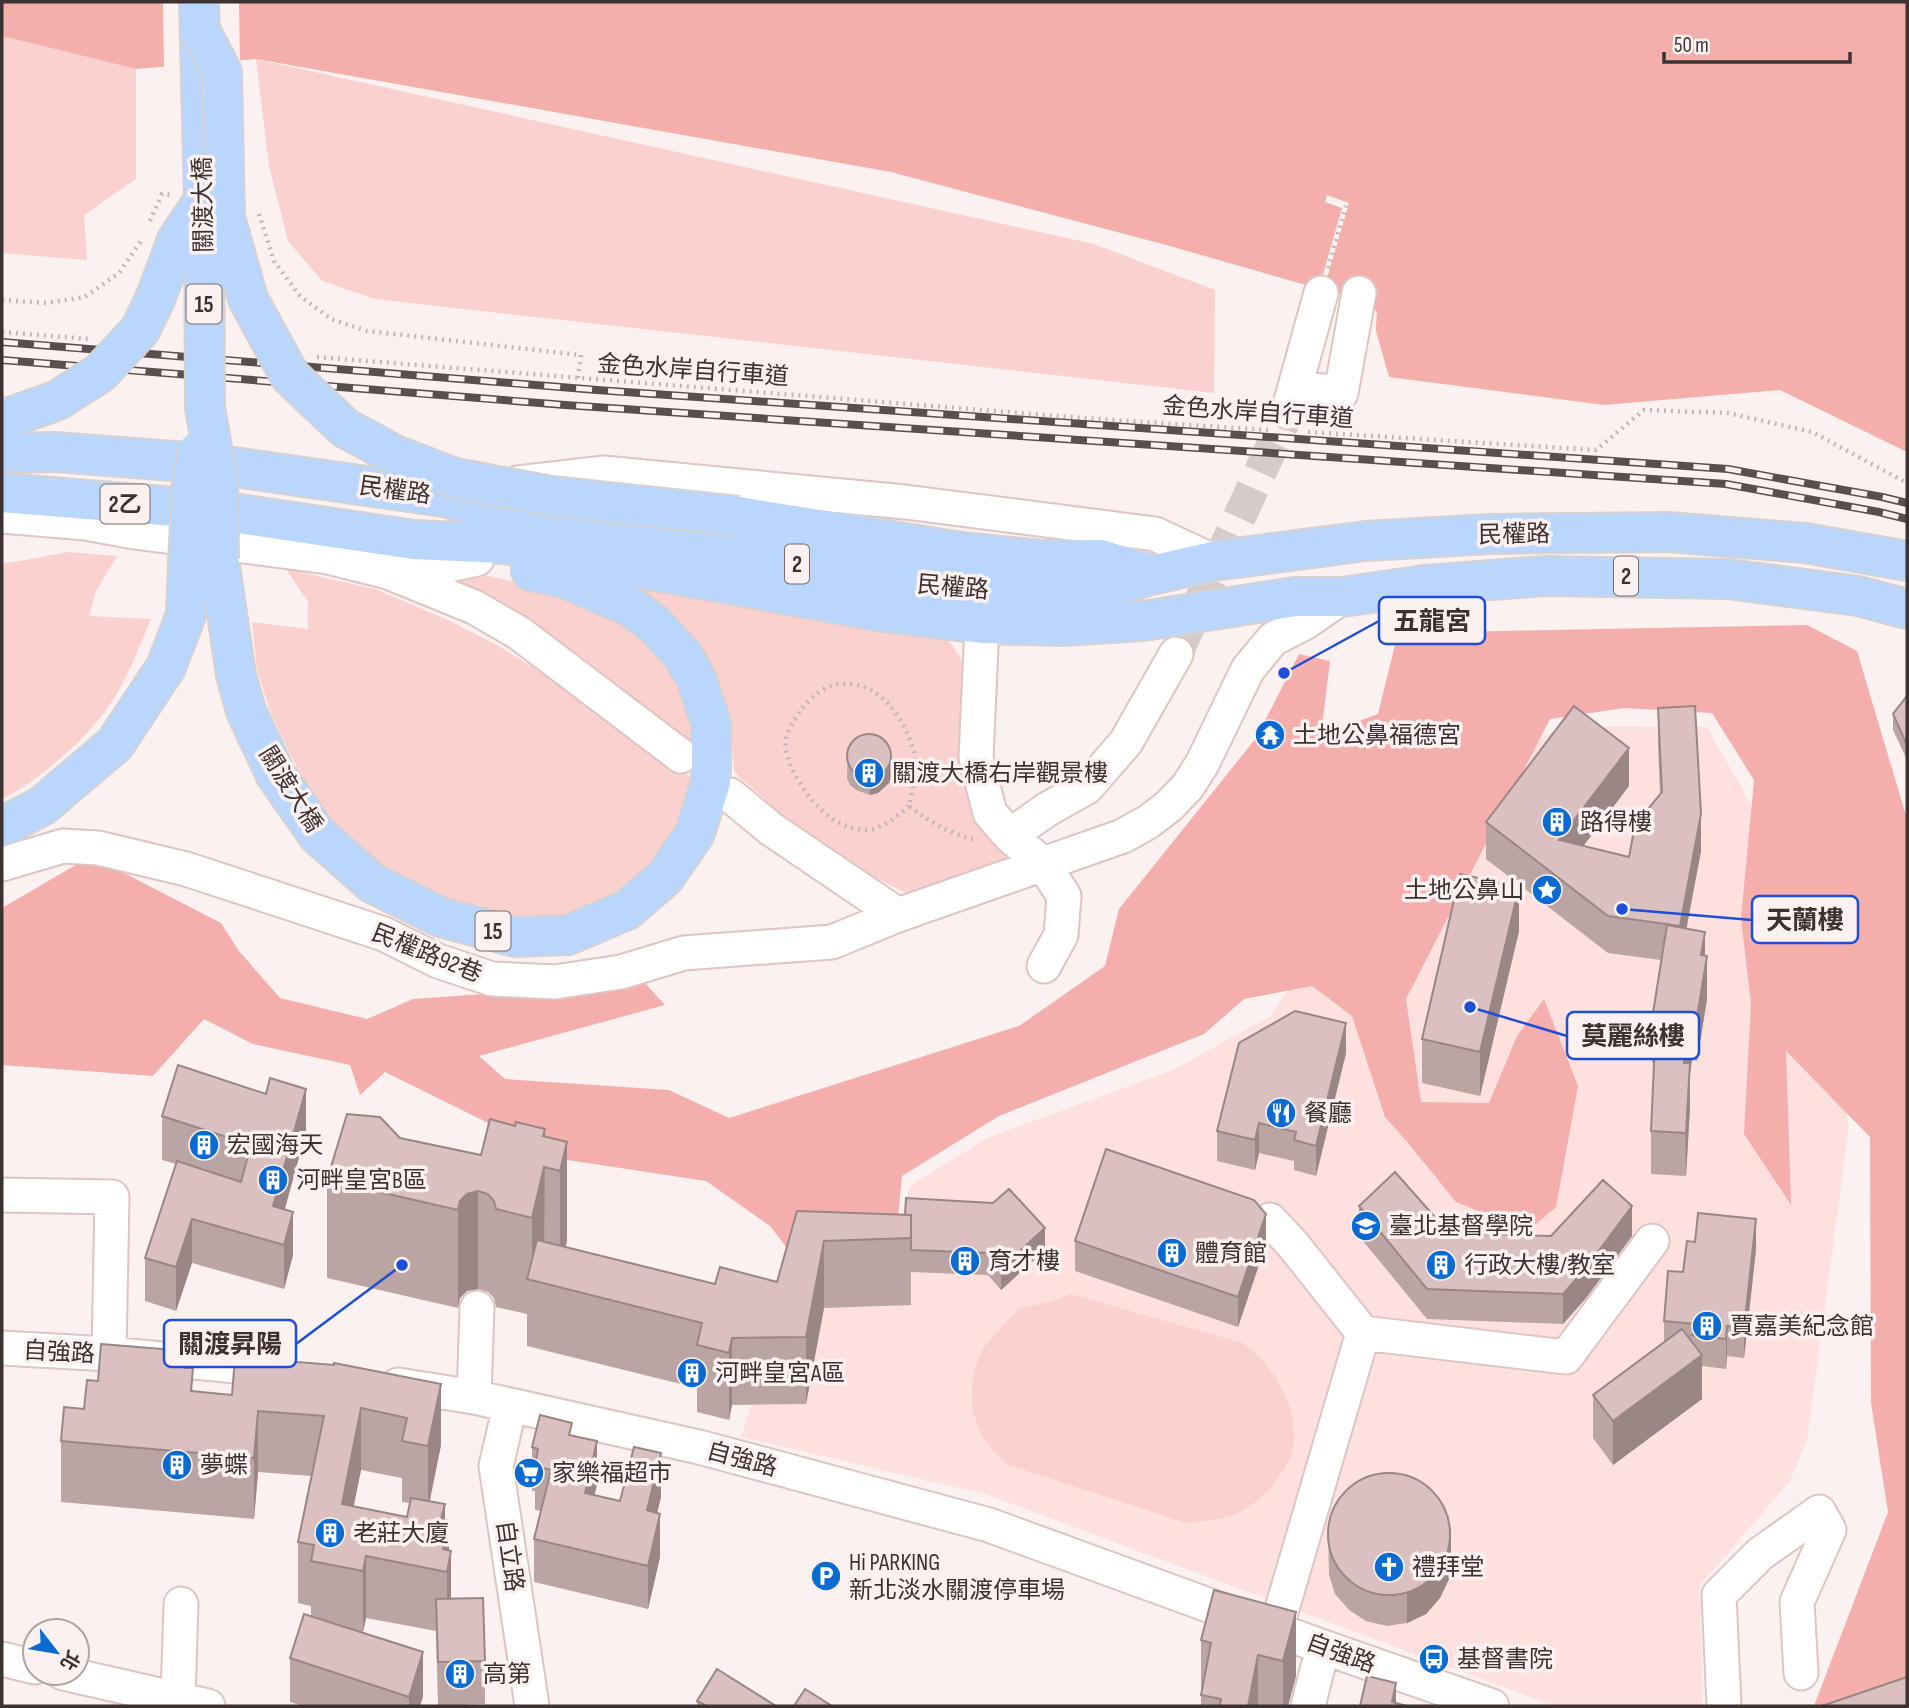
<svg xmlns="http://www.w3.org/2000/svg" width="1909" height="1708" viewBox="0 0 1909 1708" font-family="'Sofia Sans Condensed','Noto Sans TC',sans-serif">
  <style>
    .built { fill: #fee1df }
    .green { fill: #fad1ce }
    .forest { fill: #f4aeab }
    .water { fill: #f4afab }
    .pier { fill: #fcf1f1 }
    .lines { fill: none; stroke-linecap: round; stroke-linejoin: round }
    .minor-tunnel { stroke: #d6cbcb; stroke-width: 33; stroke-dasharray: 33 17; stroke-linecap: butt }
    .minor-casing { stroke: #dec4c2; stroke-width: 37 }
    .major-casing { stroke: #d4d2d2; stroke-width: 42 }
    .path { stroke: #c1b7b6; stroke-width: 4.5; stroke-dasharray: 2 5; stroke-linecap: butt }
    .minor { stroke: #fff; stroke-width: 33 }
    .major { stroke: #bad6fc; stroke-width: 38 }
    .rail-casing { stroke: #594f4e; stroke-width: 8 }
    .rail { stroke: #fcf1f1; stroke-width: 5; stroke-dasharray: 16; stroke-linecap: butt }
    .major-bridge-casing { stroke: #d4d2d2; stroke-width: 42; stroke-linecap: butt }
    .major-bridge { stroke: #bad6fc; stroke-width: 38 }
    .wall { fill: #bba5a3; fill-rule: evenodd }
    .shaded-wall { fill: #998685 }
    .building { fill: #dac0be; stroke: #998685; stroke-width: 2 }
    .labels { text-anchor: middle; stroke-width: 7; stroke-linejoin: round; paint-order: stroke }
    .shield { fill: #fcf1f1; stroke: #766b6b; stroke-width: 2 }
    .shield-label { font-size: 23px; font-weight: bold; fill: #3c3231 }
    .street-label { font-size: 24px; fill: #3c3231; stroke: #fcf1f1 }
    .poi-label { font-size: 24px; fill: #3c3231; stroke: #fcf1f1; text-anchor: start }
    .leader { fill: none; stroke: #1d4ed8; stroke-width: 2.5 }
    .callout-dot { fill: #1d4ed8; stroke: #fcf1f1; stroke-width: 2.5 }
    .callout { fill: #fcf1f1; stroke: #1d4ed8; stroke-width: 2.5 }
    .callout-label { font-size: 26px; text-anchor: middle; font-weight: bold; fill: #3c3231 }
  </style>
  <rect width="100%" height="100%" fill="#fcf1f1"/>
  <path class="built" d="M1564,726L1707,727L1811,910L1849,1127L1807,1440L1790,1481L1700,1585L1703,1706H1554L985,1494L741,1437L795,1268L882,1271L911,1185L987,1138L1175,1069L1270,1016L1359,885L1449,787Z"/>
  <path class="green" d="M2,36L136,69V179L84,215L87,260L2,253Z
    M256,59L1094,244L1215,290L1214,393L375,299L322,281L288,241L269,166Z
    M69,552L117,556L96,591L89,616L151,619C139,648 128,677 111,703C88,738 39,781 2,799V564Z
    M286,569L375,589L446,619L497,645L570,690L693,779L688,803L672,837L647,867L612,895L575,914L535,924L414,894L338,831L311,793L289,752L270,711L257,670L252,622L308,629V602Z
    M413,569L450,571L489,576L577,597L653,642L677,675L690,712L695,749Z
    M612,576L947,638L960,657L967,682L994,838L1006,858V867L909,894C868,875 827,852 792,823C772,806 753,789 734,772L731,732L725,700L712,668Z
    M1071,1294L1243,1343C1272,1364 1295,1400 1294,1438C1294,1465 1266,1497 1244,1510C1228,1520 1205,1521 1186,1523L1008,1465L991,1448L979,1430L972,1409V1387L975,1367L983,1348L1018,1309L1049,1302Z"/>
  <path class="forest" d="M1807,625L1857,651L1907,819V1681L1849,1706H1814L1888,1512L1871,1403L1870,1137L1786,1051L1791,1205L1744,1134L1751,1004L1741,918L1754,780L1712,713L1624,708L1550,719L1406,999L1421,1102L1489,1103L1517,1036L1544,999L1578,1086L1556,1207L1528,1231L1456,1202L1409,1144L1385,1117L1352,1016L1312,986L1244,999L1204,1034L999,1116L902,1176L893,1270L791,1253L770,1226L706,1181L561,1159L385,1072L360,1095L350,1065L253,1044L204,1019L153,1076L2,1065V908L91,856L221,923L239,951L280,998L367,1019L413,999L645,983L665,1005L479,1056L505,1079L669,1090L729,1118L1019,1026L1105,966L1119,909L1256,738L1299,654L1330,661L1321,735L1378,714L1398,633Z"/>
  <path class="water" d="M2,2H1907V452L1780,390L1604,405L1389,377L1368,303L1170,246L891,172L256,59L136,69L2,36Z"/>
  <path class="pier" d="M163,2H239L240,64L164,70Z
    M1327,195L1349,203L1323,292L1350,296L1377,312L1375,341L1365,306L1316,292H1318L1342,208L1325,202Z"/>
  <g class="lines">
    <path class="minor-tunnel" d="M1176,654L1288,412"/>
    <g class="minor-casing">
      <path id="minor" d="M1295,388L1341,393L1359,293
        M1288,412L1321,293
        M518,483L604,473L905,502L1155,534L1213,561
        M2,516L86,523L134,532L328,557L388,572L474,607L519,633L681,756
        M386,557L444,566L477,559
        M982,624L976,758L990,813L1010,836L1043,864L1064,896L1061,935L1044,966
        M730,795L771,829L898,915
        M1010,836L1046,810L1087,787L1126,742L1176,654
        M2,864L63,846L98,848L186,869L384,934L438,961L492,979L555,982L621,972L684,953L832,942L898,915L1123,836L1148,822L1169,806L1188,786L1202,764L1248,669L1273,639L1306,622L1342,597
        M2,1195L112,1197L109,1354
        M1270,1220L1294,1246L1363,1333
        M2,1348L109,1354L278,1370
        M398,1385L474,1397L699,1447L989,1525L1323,1647L1492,1706
        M474,1397L477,1308
        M510,1406L496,1466L532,1706
        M1276,1629L1363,1333L1566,1357L1652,1241
        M2,1659L35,1667
        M63,1673L208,1706
        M178,1699L181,1604
        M1308,1706L1323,1647
        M1724,1706L1719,1595L1760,1554L1819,1512L1829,1530L1797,1602L1801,1673"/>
    </g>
    <g class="major-casing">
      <path id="major" d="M199,2L204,200
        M2,418L11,417L58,400
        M2,453L55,452L213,464L444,497L512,515L906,582L964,589L1036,593L1095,592L1151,575L1213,561L1366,541L1489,534L1668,532L1805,543L1907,561
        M2,493L212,510L414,540L504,544L884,612L982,624L1063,626L1143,621L1295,597H1342L1425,585L1545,576L1728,579L1858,596L1907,609
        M738,516L961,552L1043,560L1100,559L1151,575
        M219,559L236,675L246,711L276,775L317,834L372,883L440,917L516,937L568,935L627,910L665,877L695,833L711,782V723L696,678L682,654L654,624L631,607L564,578L531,571
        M2,827L42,806L115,744L166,667L186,615L188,564"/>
    </g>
    <path class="path" d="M259,214L274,261L300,296L331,319L367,331L581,355L578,378
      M150,221L162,194L173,195
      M1328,268L1346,206
      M2,300L46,303L85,297L119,273L141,241
      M2,332L88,339
      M317,357L1084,418L1268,430
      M1308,432L1596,450L1644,410L1728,413L1812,432L1907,483
      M909,806C898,815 887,825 873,829C834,837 793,786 786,750C783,737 793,722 800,711C807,702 816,692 828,687C872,671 905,715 914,753C917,769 912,789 909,806C932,823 948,833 976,840"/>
    <use href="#minor" class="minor"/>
    <use href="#major" class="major"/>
    <g class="rail-casing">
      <path id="rail" d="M2,342L597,390L1728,469L1882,497L1907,503
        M2,360L565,405L1726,484L1879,512L1907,519"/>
    </g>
    <use href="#rail" class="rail"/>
    <g class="major-bridge-casing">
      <path id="major-bridge" d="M200,30L222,72L225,217L248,299L290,376L345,428L395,455L455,478L551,496L738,516
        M204,200L205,408L218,482L219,559
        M58,400L100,373L140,330L156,297L177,240L204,200
        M188,564L192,482L198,451"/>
    </g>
    <use href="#major-bridge" class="major-bridge"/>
  </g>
  <path class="wall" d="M1907,696V760L1893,730V714Z
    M1658,708L1701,851L1686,928L1705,955L1707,999L1697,1061L1692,1060L1690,1072V1107L1686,1176L1651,1174V1131L1654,1063L1652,1062V1019L1661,960L1608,953L1486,859V822L1629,786L1583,846L1629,857L1660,795L1658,745Z
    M848,748L892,775L889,783L878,793L870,795L856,790L850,785L847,778Z
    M1519,931L1480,1096L1422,1083V1039Z
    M1346,1053L1316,1176L1294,1170V1161L1259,1153L1255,1170L1217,1161V1131Z
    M162,1116L306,1132L285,1209L293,1255L284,1289L192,1263L176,1311L145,1301V1258L176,1164L162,1160Z
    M545,1137L567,1142V1240L566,1247L715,1284L777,1282L797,1211L1045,1250L1001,1290L988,1275L911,1272V1305L824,1308L806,1404L732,1405L729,1420L697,1412V1388L527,1346V1314L496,1307L494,1298L488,1292L478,1289L467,1291L460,1298L458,1308L327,1278V1180L400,1138L481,1155Z
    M1359,1206L1449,1233L1551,1236H1632L1586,1298L1563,1324L1427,1319L1359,1236Z
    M1075,1241L1266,1244L1238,1327L1075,1271Z
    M1756,1249L1744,1358L1727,1356L1726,1369L1702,1366V1399L1613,1465L1593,1438V1395L1664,1342V1321L1683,1272Z
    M334,1363L441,1445L430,1501L445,1520L449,1550L451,1599L485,1661V1704L438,1706L436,1631L366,1618L363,1632L358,1631L423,1696L420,1706H303L290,1702V1658L311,1616V1606L298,1603V1542L311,1476L258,1472L254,1519L61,1502V1441L84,1409L98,1381L186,1368L193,1391L232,1395L334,1365ZM361,1470L402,1478V1502L410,1503L407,1517L353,1506Z
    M572,1435L597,1485L594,1495L620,1501L661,1497L657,1513L660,1557L648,1609L534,1582V1539L541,1511L535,1510V1491H532V1447Z
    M1328,1526L1451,1558L1449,1579L1440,1598L1426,1614L1407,1623L1387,1626L1366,1621L1349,1610L1335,1594L1329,1575Z
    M1296,1612V1676L1288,1706H1201V1640Z
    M697,1701L776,1706H697Z"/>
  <path class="shaded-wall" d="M1629,748V786L1559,878V840Z
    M892,760V775L889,783L878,793L870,795V779Z
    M1701,814V851L1680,963V926Z
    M1519,887V931L1480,1096V1052Z
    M1705,932V969L1707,956V999L1697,1061V1017L1701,955Z
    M1692,1016V1060L1690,1072V1107L1686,1176L1684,1063Z
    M1346,1023V1053L1316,1176V1146Z
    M306,1089V1132L275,1243L273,1206Z
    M1259,1123V1153L1255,1170V1140Z
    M545,1129L544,1265L532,1280V1218Z
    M567,1142V1240L560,1269V1171Z
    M478,1191V1289L467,1291L460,1298L458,1308V1210L460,1201L467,1194Z
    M1632,1206V1236L1586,1298L1563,1324V1294Z
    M293,1212V1255L284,1289V1245Z
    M1266,1214V1244L1238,1327V1297Z
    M192,1219V1263L176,1311V1267Z
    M1756,1219V1249L1744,1358V1328Z
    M1045,1228V1250L1001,1290V1268Z
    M824,1241V1308L806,1404V1337Z
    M1727,1326V1356L1726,1369V1339Z
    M732,1338V1405L729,1420V1353Z
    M1702,1355V1399L1613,1465V1421Z
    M441,1384V1445L428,1507V1446Z
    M361,1408V1470L342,1565V1504Z
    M258,1411V1472L254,1519V1458Z
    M597,1441V1485L585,1536V1493Z
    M661,1453V1497L647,1554V1510Z
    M445,1504V1540L449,1521V1563L451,1551V1612L447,1634V1572L441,1571V1519Z
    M660,1514V1557L648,1609V1566Z
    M1451,1528V1558L1449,1579L1440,1598L1426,1614L1407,1623V1593Z
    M366,1556V1618L363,1632V1571Z
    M1296,1612V1676L1288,1706H1283V1661Z
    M423,1652V1696L420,1706H409V1697Z
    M1258,1655V1706H1248Z
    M1396,1683V1706L1392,1702Z"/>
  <path class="building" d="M1907,696V745L1893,714Z
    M1574,706L1629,748L1559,840L1629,857L1635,825L1662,792L1658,708L1695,706L1701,814L1680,926L1608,916L1486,822Z
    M847 756a22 22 0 1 1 44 0a22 22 0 1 1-44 0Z
    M1460,874L1519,887L1480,1052L1422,1039Z
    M1667,925L1705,932L1701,955L1707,956L1697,1017L1692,1016L1684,1063H1690L1686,1133L1651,1131L1655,1041L1659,1020L1652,1019Z
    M1295,1011L1346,1023L1316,1146L1294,1140L1296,1132L1259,1123L1255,1140L1217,1131L1239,1043Z
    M178,1065L266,1094L270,1078L306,1089L273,1206L293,1212L284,1245L192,1219L176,1267L145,1258L177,1161L241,1182L251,1145L162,1116Z
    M347,1114L380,1117L400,1138L481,1155L490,1119L515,1126L516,1122L545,1129L543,1136L567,1142L560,1171L544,1167L532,1218L496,1209L494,1201L488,1194L478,1191L467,1194L460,1201L458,1210L327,1180Z
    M1106,1149L1254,1200L1266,1214L1238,1297L1075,1241Z
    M1395,1172L1449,1233L1551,1236L1603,1180L1632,1206L1586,1268L1563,1294L1427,1289L1359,1206Z
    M1009,1189L1045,1228L1001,1268L988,1253L911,1250V1215H905L906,1198L993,1203Z
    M797,1211L911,1215V1238L824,1241L806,1337L732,1338L729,1353L697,1345L702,1323L527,1279L537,1240L715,1284L720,1267L777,1282Z
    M1698,1213L1756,1219L1744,1328L1727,1326L1726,1339L1692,1335L1706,1325L1664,1321L1668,1271L1683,1272L1687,1241L1695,1242Z
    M1682,1329L1702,1355L1613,1421L1593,1395Z
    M101,1344L186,1351L185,1368H193L191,1391L232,1395L235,1357L334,1365V1363L441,1384L428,1446L402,1441L407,1418L361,1408L342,1504L407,1517L411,1498L445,1504L441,1519L449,1521L443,1549L451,1551L447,1572L366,1556L363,1571L311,1561L314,1545L298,1542L324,1416L258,1411L254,1458L61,1441L64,1407L84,1409L87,1380L98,1381Z
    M540,1415L572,1423L569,1435L597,1441L585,1493L620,1501L634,1447L661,1453L647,1510L660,1514L648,1566L534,1539L551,1470L535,1466L538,1449L532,1447Z
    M1328 1534a61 61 0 1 1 122 0a61 61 0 1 1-122 0Z
    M1214,1590L1296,1612L1283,1661L1258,1655L1248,1706H1220L1221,1699L1201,1695L1211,1643L1201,1640Z
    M483,1598L485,1661L438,1662L436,1599Z
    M304,1614L423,1652L409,1697L290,1658Z
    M717,1669L776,1706H707L697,1701Z
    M1367,1676L1396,1683L1392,1702L1407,1706H1360Z
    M1907,1677V1706H1822Z
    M805,1689L832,1706H794Z"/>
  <defs>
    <g id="temple-disc" transform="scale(1.575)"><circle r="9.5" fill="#0c6ad3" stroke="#fcf1f1"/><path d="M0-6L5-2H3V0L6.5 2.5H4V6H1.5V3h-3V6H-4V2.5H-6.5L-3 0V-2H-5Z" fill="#fff"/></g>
    <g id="building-disc" transform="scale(1.575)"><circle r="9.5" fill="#0c6ad3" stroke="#fcf1f1"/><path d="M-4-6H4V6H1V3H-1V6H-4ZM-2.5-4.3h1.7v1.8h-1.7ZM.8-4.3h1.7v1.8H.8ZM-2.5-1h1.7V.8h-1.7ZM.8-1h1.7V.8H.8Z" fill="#fff"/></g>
    <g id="sight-disc" transform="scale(1.575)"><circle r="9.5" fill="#0c6ad3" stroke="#fcf1f1"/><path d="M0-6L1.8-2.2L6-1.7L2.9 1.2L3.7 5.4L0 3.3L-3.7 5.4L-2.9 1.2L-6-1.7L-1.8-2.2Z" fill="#fff"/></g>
    <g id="restaurant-disc" transform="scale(1.575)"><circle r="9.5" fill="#0c6ad3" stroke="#fcf1f1"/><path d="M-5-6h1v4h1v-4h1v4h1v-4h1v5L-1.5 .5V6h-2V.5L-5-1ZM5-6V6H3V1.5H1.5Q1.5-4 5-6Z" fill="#fff"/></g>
    <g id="university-disc" transform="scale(1.575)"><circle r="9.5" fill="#0c6ad3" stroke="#fcf1f1"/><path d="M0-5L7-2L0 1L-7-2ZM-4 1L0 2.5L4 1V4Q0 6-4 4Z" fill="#fff"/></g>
    <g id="supermarket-disc" transform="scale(1.575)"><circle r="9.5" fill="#0c6ad3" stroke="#fcf1f1"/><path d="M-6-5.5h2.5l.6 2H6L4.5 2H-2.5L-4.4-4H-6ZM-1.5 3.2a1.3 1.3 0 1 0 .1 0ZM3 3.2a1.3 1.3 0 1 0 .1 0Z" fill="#fff"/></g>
    <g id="church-disc" transform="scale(1.575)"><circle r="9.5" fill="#0c6ad3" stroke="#fcf1f1"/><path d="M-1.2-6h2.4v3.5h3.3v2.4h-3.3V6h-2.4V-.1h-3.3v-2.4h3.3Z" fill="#fff"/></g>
    <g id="parking-disc" transform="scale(1.575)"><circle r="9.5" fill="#0c6ad3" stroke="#fcf1f1"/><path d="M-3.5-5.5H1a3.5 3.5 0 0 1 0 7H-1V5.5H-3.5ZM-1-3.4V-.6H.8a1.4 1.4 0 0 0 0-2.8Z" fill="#fff"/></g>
    <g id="bus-disc" transform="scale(1.575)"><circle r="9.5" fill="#0c6ad3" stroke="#fcf1f1"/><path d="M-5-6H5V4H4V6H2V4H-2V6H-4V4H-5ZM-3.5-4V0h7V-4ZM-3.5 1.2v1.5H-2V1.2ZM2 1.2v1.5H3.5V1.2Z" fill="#fff"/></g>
  </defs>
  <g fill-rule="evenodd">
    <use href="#temple-disc" x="1270" y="735"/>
    <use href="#building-disc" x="869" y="773"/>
    <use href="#building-disc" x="1557" y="822"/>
    <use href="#sight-disc" x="1547" y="890"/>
    <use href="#restaurant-disc" x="1281" y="1113"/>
    <use href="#building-disc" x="204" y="1145"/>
    <use href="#building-disc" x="273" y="1180"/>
    <use href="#university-disc" x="1366" y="1226"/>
    <use href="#building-disc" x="1172" y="1253"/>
    <use href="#building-disc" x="965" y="1261"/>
    <use href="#building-disc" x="1441" y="1265"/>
    <use href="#building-disc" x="1707" y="1326"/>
    <use href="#building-disc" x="692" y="1373"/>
    <use href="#building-disc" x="177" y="1465"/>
    <use href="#supermarket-disc" x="529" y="1473"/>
    <use href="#building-disc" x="330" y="1533"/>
    <use href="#church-disc" x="1389" y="1567"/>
    <use href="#parking-disc" x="826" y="1576"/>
    <use href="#bus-disc" x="1434" y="1659"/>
    <use href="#building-disc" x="460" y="1674"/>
  </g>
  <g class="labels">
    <g class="shield">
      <rect x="186.5" y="284.5" width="35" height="39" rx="5"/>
      <rect x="100.5" y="484.5" width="49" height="39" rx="5"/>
      <rect x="785" y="544.5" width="24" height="39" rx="5"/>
      <rect x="1614" y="556.5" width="24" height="39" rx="5"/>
      <rect x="475.5" y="911.5" width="35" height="39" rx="5"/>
    </g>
    <g class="shield-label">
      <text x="204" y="312">15</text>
      <text x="125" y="512">2乙</text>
      <text x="797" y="572">2</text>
      <text x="1626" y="584">2</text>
      <text x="493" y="939">15</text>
    </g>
    <g class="street-label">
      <text transform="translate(203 205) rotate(-91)" y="8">關渡大橋</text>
      <text transform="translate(693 370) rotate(4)" y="8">金色水岸自行車道</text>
      <text transform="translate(1258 412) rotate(4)" y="8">金色水岸自行車道</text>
      <text transform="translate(395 490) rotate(8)" y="8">民權路</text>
      <text transform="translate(1514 534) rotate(-1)" y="8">民權路</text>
      <text transform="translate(953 587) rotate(5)" y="8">民權路</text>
      <text transform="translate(291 789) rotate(58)" y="8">關渡大橋</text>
      <text transform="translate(427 953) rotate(22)" y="8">民權路92巷</text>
      <text transform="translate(59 1352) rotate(3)" y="8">自強路</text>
      <text transform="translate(742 1459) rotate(15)" y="8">自強路</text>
      <text transform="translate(510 1556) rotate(82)" y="8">自立路</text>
      <text transform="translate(1341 1653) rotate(20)" y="8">自強路</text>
    </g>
    <g class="poi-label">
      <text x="1293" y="743">土地公鼻福德宮</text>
      <text x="892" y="781">關渡大橋右岸觀景樓</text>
      <text x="1580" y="830">路得樓</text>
      <text x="1524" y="898" text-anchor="end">土地公鼻山</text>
      <text x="1304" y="1121">餐廳</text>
      <text x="227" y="1153">宏國海天</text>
      <text x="296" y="1188">河畔皇宮B區</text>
      <text x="1389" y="1234">臺北基督學院</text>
      <text x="1195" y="1261">體育館</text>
      <text x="988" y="1269">育才樓</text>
      <text x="1464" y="1273">行政大樓/教室</text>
      <text x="1730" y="1334">賈嘉美紀念館</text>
      <text x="715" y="1381">河畔皇宮A區</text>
      <text x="200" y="1473">夢蝶</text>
      <text x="552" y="1481">家樂福超市</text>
      <text x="353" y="1541">老莊大廈</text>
      <text x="849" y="1570">Hi PARKING<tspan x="849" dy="28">新北淡水關渡停車場</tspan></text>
      <text x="1412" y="1575">禮拜堂</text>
      <text x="1457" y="1667">基督書院</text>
      <text x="483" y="1682">高第</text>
    </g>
  </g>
  <path class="leader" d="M1284 673L1379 621M1622 909L1752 920M1470 1007L1567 1036M402 1265L296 1344"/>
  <g class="callout-dot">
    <circle cx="1284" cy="673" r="7"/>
    <circle cx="1622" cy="909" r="7"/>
    <circle cx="1470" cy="1007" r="7"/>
    <circle cx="402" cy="1265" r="7"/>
  </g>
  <g class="callout">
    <rect x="1379" y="597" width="106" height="47" rx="7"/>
    <rect x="1752" y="896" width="106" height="47" rx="7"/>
    <rect x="1567" y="1012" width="132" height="47" rx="7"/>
    <rect x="164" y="1320" width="132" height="47" rx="7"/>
  </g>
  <g class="callout-label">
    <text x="1432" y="630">五龍宮</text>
    <text x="1805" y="929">天蘭樓</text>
    <text x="1633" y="1045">莫麗絲樓</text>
    <text x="230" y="1353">關渡昇陽</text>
  </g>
  <rect width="1909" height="1708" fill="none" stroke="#3c3231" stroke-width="7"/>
  <g transform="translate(56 1652) rotate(121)"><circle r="33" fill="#fcf1f1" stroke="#afa5a4" stroke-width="2"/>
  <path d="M0-5L12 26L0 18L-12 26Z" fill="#0c6ad3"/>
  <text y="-10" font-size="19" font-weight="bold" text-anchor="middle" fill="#3c3231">北</text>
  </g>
  <path d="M1664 52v10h186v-10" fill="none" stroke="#3c3231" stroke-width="3.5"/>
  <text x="1674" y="52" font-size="21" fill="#3c3231" stroke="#fcf1f1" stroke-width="5" paint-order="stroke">50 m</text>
</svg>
